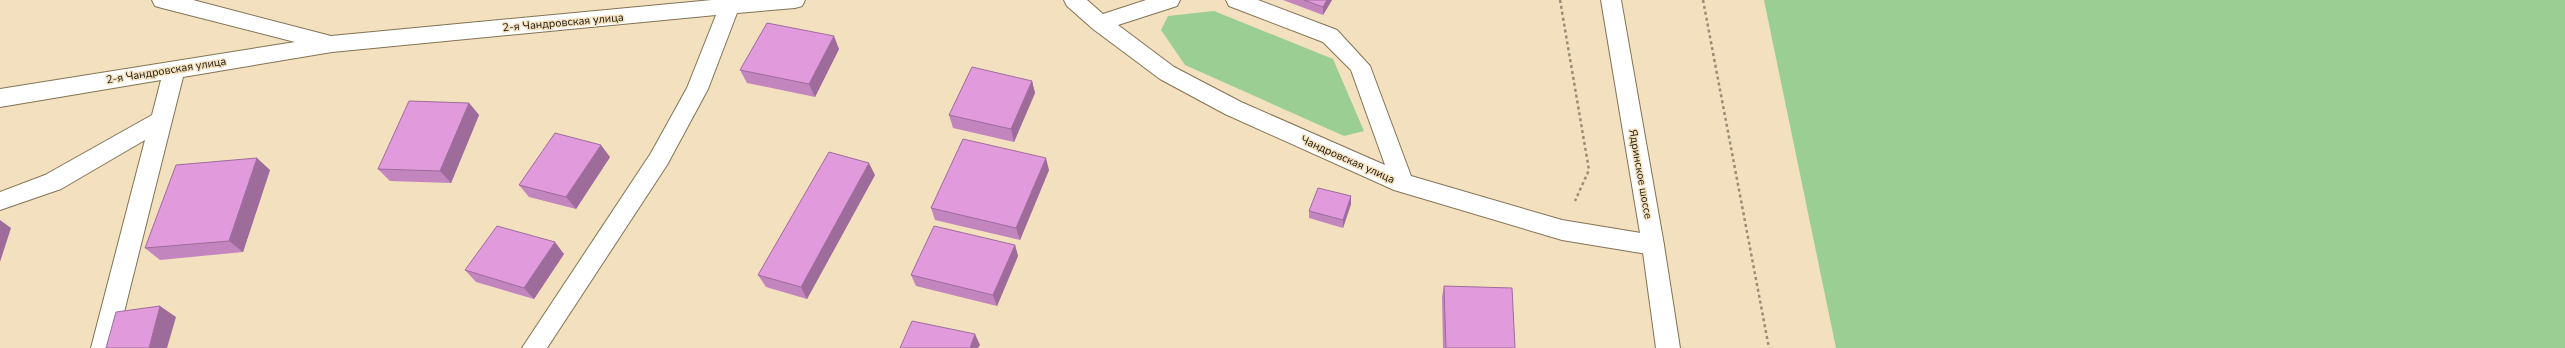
<svg xmlns="http://www.w3.org/2000/svg" width="2565" height="348" viewBox="0 0 2565 348" font-family="'Nunito Sans',sans-serif">
  <style>
    .green { fill: #9bce93 }
    .lines { fill: none; stroke-linecap: round; stroke-linejoin: round }
    .minor-casing { stroke: #837355; stroke-width: 2 }
    .major-casing { stroke: #837355; stroke-width: 2 }
    .path { stroke: #9a8d75; stroke-width: 2.5; stroke-dasharray: 3 3; stroke-linecap: butt }
    .minor { fill: #fff; fill-rule: evenodd }
    .major { fill: #fff; fill-rule: evenodd }
    .wall { fill: #c285be }
    .shaded-wall { fill: #9e6c9b }
    .building { fill: #e19bdd; stroke: #9e6c9b }
    .labels { text-anchor: middle; stroke-width: 3; stroke-linejoin: round; paint-order: stroke }
    .street-label { font-size: 11px; fill: #1b1509; stroke: #f2e0bf }
  </style>
  <rect width="100%" height="100%" fill="#f2e0bf"/>
  <path class="green" d="M1764,0H2565V348H1836Z
    M1214,11L1333,59L1364,131L1344,136L1185,65L1161,30L1168,16Z"/>
  <g class="lines">
    <g class="minor-casing">
      <path id="minor" d="M152,0H193L331,36L712,0H805L802,6L795,8L737,13L708,89L667,165L547,348H522L651,153L687,88L716,15L332,52L183,77L115,348H91L145,140L61,189L0,210V192L45,175L152,115L161,80L0,107V89L295,42L162,8L155,6Z
        M1064,0H1087L1103,14L1146,0H1180L1177,6L1118,25L1174,67L1241,102L1385,165L1351,70L1323,42L1229,6L1226,0H1258L1337,30L1370,66L1411,176L1562,220L1653,235L1661,238L1664,245L1661,252L1653,255L1562,240L1394,190L1225,114L1160,79L1093,29L1067,6Z"/>
    </g>
    <g class="major-casing">
      <path id="major" d="M1601,0H1621L1664,245L1680,348H1656L1642,245Z"/>
    </g>
    <path class="path" d="M1560,0L1589,170L1575,201
      M1703,0L1769,348"/>
    <use href="#minor" class="minor"/>
    <use href="#major" class="major"/>
  </g>
  <path class="wall" d="M1283,0H1332L1323,15Z
    M839,49L815,97L747,83L740,70Z
    M1032,81L1035,93L1014,142L953,128L949,115Z
    M469,103L479,115L451,183L390,181L378,169Z
    M610,157L576,209L529,197L519,185Z
    M270,170L243,252L160,260L145,248Z
    M1049,170L1020,240L935,220L931,208Z
    M875,175L807,299L766,287L758,275Z
    M1351,204L1343,228L1309,218V211Z
    M1015,245L1018,256L997,306L916,286L911,275Z
    M564,254L534,299L476,282L465,270Z
    M1444,286L1515,348H1443L1442,297Z"/>
  <path class="shaded-wall" d="M1327,0H1332L1323,15V7Z
    M834,36L839,49L815,97L809,84Z
    M1032,81L1035,93L1014,142L1011,129Z
    M469,103L479,115L451,183L440,171Z
    M601,145L610,157L576,209L566,197Z
    M257,158L270,170L243,252L229,241Z
    M1046,158L1049,170L1020,240L1016,228Z
    M869,163L875,175L807,299L801,287Z
    M1351,196V204L1343,228V220Z
    M0,220L11,228L0,262Z
    M555,242L564,254L534,299L524,288Z
    M1015,245L1018,256L997,306L993,295Z
    M160,306L176,317L167,348H149Z
    M975,334L980,345L978,348H970Z"/>
  <path class="building" d="M1304,0H1327L1323,7Z
    M767,23L834,36L809,84L740,70Z
    M972,67L1032,81L1011,129L949,115Z
    M409,101L469,103L440,171L378,169Z
    M555,133L601,145L566,197L519,185Z
    M963,139L1046,158L1016,228L931,208Z
    M829,152L869,163L801,287L758,275Z
    M257,158L229,241L145,248L176,165Z
    M1318,188L1351,196L1343,220L1309,211Z
    M497,226L555,242L524,288L465,270Z
    M934,226L1015,245L993,295L911,275Z
    M1444,286L1512,288L1515,348H1446Z
    M160,306L149,348H106L116,312Z
    M912,321L975,334L970,348H900Z"/>
  <g class="labels">
    <g class="street-label">
      <text transform="translate(563 22) rotate(-5)" y="4">2-я Чандровская улица</text>
      <text transform="translate(166 70) rotate(-9)" y="4">2-я Чандровская улица</text>
      <text transform="translate(1348 159) rotate(24)" y="4">Чандровская улица</text>
      <text transform="translate(1641 174) rotate(80)" y="4">Ядринское шоссе</text>
    </g>
  </g>
</svg>
